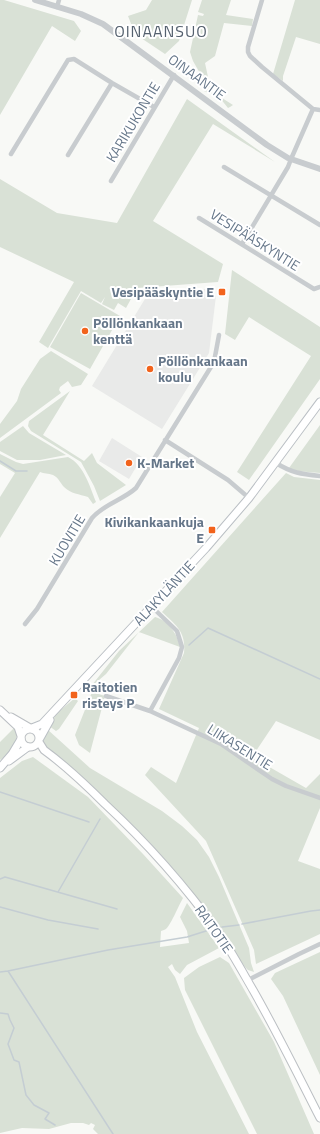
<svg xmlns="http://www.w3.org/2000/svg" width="320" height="1134" viewBox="0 0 320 1134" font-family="'Titillium Web',sans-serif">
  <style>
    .built { fill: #e9eae9 }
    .green { fill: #d9e1d6 }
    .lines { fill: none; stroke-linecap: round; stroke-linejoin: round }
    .stream { stroke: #c4cdd3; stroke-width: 1.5 }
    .secondary-casing { stroke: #babfc4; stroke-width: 9 }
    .primary-casing { stroke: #bbbfc3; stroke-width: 9 }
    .minor { stroke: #c8cccf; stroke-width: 4.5 }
    .tertiary { stroke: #c8cccf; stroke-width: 6 }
    .secondary { stroke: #fff; stroke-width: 7 }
    .primary { stroke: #fff; stroke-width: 7 }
    .poi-dot { fill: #f2631c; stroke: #fff; stroke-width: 1.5 }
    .labels { text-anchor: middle; stroke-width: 4; stroke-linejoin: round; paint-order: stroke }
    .street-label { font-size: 14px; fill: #657689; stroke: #fff }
    .poi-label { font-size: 14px; font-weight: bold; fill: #657689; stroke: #fff; text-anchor: start }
    .quarter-label { font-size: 16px; letter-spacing: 1px; fill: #54606e; stroke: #fff }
  </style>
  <rect width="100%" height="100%" fill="#f8f9f6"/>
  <path class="built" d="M205,289L216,296L209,353L162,429L92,386L148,294Z
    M112,438L142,457L129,479L99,461Z"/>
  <path class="green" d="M0,0H4L74,21L81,31L75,41L52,26L0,115Z
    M152,0H192L179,41L165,54L135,34L128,16L146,10Z
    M202,0H231L226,15L253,19L252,26L224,23L215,56L205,63L211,91L233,105L230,107L228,108L220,98L204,91L205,82L193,61L190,52L198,15L203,16L204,14L198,12Z
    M295,0H320V44L296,37L283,76V81L273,74Z
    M187,99L275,162L213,124L153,221L223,264L218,282L137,288L126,308L118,303L114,310L102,304L105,297L101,303L81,291L48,348L39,342L74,282L0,247V179L57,213L117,223Z
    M232,270L320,327V379L249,480L237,472L311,356L249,317L235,340L225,334Z
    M81,293L120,316L90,369L50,347Z
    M51,351L88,374L81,385L72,387L68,381L60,387L59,390L61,393L0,438V424L17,401L21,389L40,359Z
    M70,391L43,435L84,461L92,453L97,463L126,485L100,501L94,486L81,462L31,431L28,426L29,421Z
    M320,425V473L296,471L289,468Z
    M23,426L29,433L66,455L40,460H17L0,451V442Z
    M0,454L16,462L23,464L68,457C84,465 90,487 96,502L93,504L88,497C79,494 71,494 64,487C60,483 59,478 53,475C48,473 44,474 40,472L0,538V497L15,473L0,464Z
    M286,473L294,477L320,480V740L276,721L252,757L306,788L320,774V808L298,861L320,869V934L256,964L254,950L206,841L145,775L151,767L176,783L199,728L159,709L184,653C186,632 177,626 162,612Z
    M155,617C168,620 178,635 180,647L139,632L106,674L92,686V685L119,651Z
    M92,692L105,696L90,753L79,745L75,735Z
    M75,698L78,701L59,729L56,731L49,726L57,713Z
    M14,728L17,731C17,745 12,753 0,760V742Z
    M47,729L90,768L162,811L182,826L197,840L209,857L219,877L249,948L251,963L254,972L248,970L245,967C228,943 212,918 194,894C152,840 102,794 49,751L43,744L44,736Z
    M33,757L88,797L143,854L183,898C179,905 171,924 167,928C165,930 163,930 161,931L160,947L189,943L187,931L180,917L187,903L219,948L187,965L180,974L175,970L172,964L168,967L175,977L197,1032L249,1134H98L93,1129L95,1125L91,1123L89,1125L83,1123H71L49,1129L22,1128L0,1133V778L22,761Z
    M320,952V1075L283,996L271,979L275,973Z
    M220,957L229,963L274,1042L314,1134H257L185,990L184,978L199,967Z"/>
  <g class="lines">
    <path class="stream" d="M0,461L16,471H27
      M189,645L208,628L320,679
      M0,792L89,822
      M0,879L5,877L117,909
      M58,892L100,819
      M0,907L48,920L98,929
      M242,924L311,911L320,910
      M222,927L239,925
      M8,971L108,950L187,937L209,930
      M0,972L8,971L113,1134
      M0,1013L8,1014L10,1020L14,1028L8,1044L14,1060L19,1062L26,1095L34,1105L49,1113L45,1119L55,1125"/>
    <g class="secondary-casing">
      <path id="secondary" d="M32,728L42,724L206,548L249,498L320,402
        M40,738L50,720
        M9,761L28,747
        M0,768L12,754L21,739"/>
    </g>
    <g class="primary-casing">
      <path id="primary" d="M0,710L18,727L21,736
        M11,717L30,728
        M21 738a9 9 0 1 1 18 0a9 9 0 1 1-18 0Z
        M39,742L44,750C66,766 86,785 105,804C147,843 185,886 219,933C231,951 242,971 253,990C277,1032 298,1075 320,1118"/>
    </g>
    <path class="minor" d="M262,0L248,47V52L250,56L262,67L313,109L320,110
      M57,7L59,0
      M11,154L68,60L74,59L112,83L154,107
      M68,155L112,83
      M224,167L320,225
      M111,181L174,75
      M199,218L314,289L320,287
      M242,244L288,167L291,159L313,109
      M165,440L228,480L249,498
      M276,463C292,473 301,474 320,476
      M152,607L177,631L182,647L179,658L150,711L221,744L272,779L286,786L320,798
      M25,624L37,609L92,518C104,504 123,500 136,488L214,362L219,335
      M106,696L150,711
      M248,980L299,954L320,944"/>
    <path class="tertiary" d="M35,0L81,14L103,24L267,145L288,158L320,169"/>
    <use href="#secondary" class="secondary"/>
    <use href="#primary" class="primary"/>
  </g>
  <g class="poi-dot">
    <rect x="218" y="288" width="8" height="8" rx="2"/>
    <circle cx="85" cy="331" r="4"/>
    <circle cx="150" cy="369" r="4"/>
    <circle cx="129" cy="463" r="4"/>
    <rect x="208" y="526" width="8" height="8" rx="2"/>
    <rect x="70" y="691" width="8" height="8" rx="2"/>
  </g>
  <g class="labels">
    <g class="street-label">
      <text transform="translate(197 77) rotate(36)" y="5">OINAANTIE</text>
      <text transform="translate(133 122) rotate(-59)" y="5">KARIKUKONTIE</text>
      <text transform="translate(255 240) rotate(32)" y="5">VESIPÄÄSKYNTIE</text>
      <text transform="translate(67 540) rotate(-59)" y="5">KUOVITIE</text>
      <text transform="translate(164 593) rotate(-47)" y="5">ALAKYLÄNTIE</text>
      <text transform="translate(240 747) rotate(32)" y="5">LIIKASENTIE</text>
      <text transform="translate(214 929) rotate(55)" y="5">RAITOTIE</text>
    </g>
    <g class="poi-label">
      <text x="214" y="297" text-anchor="end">Vesipääskyntie E</text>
      <text x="93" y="328">Pöllönkankaan<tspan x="93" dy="16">kenttä</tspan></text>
      <text x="158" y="366">Pöllönkankaan<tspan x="158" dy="16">koulu</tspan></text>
      <text x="137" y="468">K-Market</text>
      <text x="204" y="527" text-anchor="end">Kivikankaankuja<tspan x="204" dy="16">E</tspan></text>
      <text x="82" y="692">Raitotien<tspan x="82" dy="16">risteys P</tspan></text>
    </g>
    <g class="quarter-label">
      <text x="161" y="37">OINAANSUO</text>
    </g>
  </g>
</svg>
